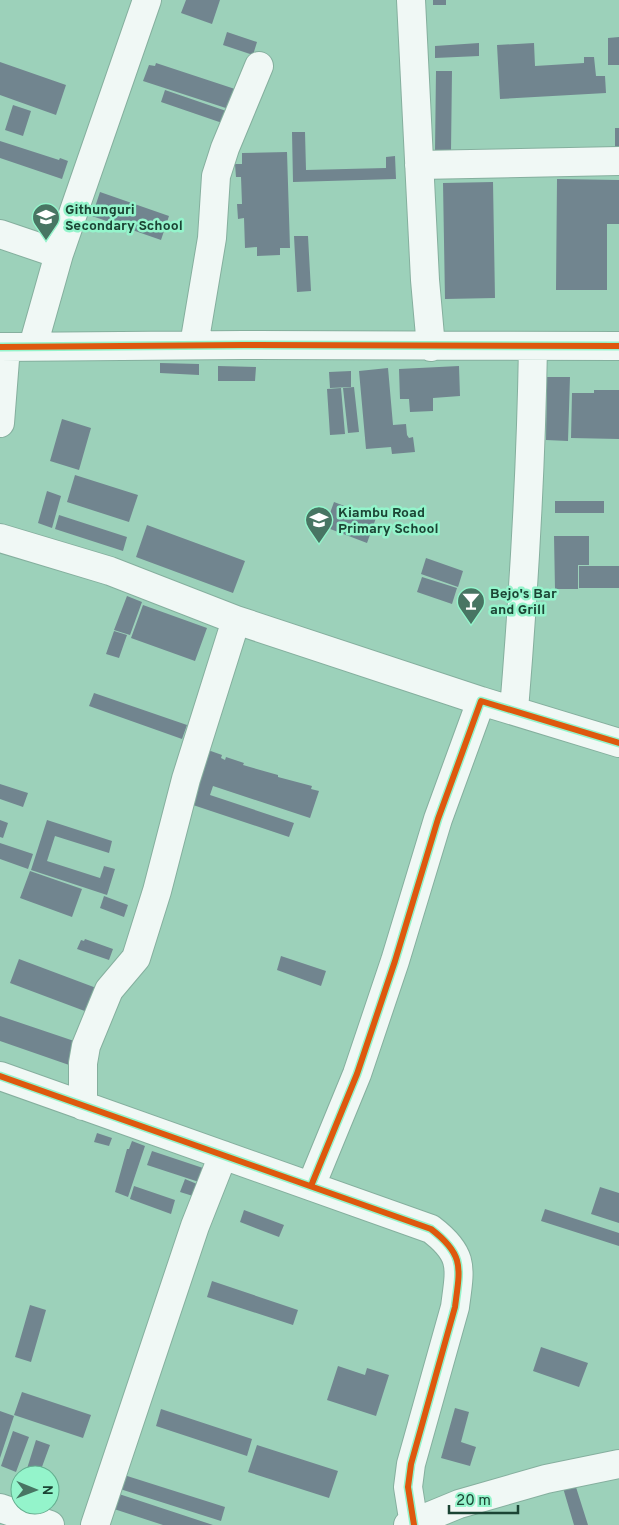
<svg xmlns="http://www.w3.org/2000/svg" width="619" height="1525" viewBox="0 0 619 1525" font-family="Overpass,sans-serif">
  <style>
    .building { fill: #71858f }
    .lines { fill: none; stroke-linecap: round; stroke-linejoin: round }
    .minor-casing { stroke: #85af9e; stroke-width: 30 }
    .minor { stroke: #f0f8f5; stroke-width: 28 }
    .cycleway-casing { stroke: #94f4cb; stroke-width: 9 }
    .cycleway { stroke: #de580e; stroke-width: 6 }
    .labels { text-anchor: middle; stroke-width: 5; stroke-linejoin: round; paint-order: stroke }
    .poi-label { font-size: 14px; font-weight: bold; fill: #1b4434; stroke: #94f4cb; text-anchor: start }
  </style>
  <rect width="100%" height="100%" fill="#9cd1ba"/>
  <path class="building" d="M186,0H220L212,24L181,13Z
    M433,0H446V5H433Z
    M227,32L257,42L253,55L223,45Z
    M619,37V65H608V38Z
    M479,43V56L435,58V46Z
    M534,43L535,66L584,63V57H594L596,76H605L606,93L500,99L497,45Z
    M0,62L66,85L56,115L0,95Z
    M156,63L241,91L235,111L143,81L149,65L155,66Z
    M436,71H452L451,151H435Z
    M165,90L235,114L231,126L161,102Z
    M13,105L31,111L23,136L5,130Z
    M615,128H619V151H615Z
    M292,132H305L306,170L386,168V157L395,156L396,179L293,182Z
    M0,141L59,160L60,158L68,161L62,179L0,158Z
    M287,152L290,248H280V255L257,256V247L245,248L244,218L238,219L237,204H242L241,177H236L235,164H242V153Z
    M557,179L619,180V224H607V290H556Z
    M493,182L495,298L445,299L443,183Z
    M100,192L169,216L161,240L92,216Z
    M294,236H308L311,291L297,292Z
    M160,363L199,364V375L160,373Z
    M218,366L256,367L255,381H218Z
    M459,366L460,396L433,398V411L410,412L409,399H400L399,369Z
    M388,368L393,425L406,424L407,435L409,438L413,437L415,452L392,454L391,447L366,449L359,371Z
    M351,371V387L330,388L329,372Z
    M547,377H570L568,441L546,440Z
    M354,387L359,432L348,433L343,388Z
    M341,388L345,434L330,435L327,389Z
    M594,390H619V439L571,438L572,393H594Z
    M62,419L91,428L79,470L50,461Z
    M75,475L138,495L129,522L67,502Z
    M47,491L61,496L52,528L38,523Z
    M555,501H604V513H555Z
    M334,502L376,518L367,543L325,527Z
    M59,515L127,537L123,551L55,529Z
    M147,525L245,561L233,593L136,557Z
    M554,536H589V565H578V589H555Z
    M426,558L463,571L458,587L421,574Z
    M579,566H619V588H579Z
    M422,577L457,588L452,604L417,592Z
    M127,596L142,602L130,635L114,630Z
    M143,605L207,628L195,661L131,638Z
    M114,631L127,635L119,658L106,654Z
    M94,693L187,725L182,739L89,706Z
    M208,750L222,755L221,758L225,760L226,757L244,763L243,765L278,775V777L312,786L311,789L319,791L310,818L213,786L210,795L294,823L289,837L190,804Z
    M0,784L28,793L23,807L0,799Z
    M0,820L8,823L3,838L0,837Z
    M47,820L112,841L109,853L55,836L47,861L100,878L104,866L115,869L107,895L31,870Z
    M0,843L33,854L28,869L0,859Z
    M30,871L82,889L72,917L20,898Z
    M104,896L128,905L124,917L100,908Z
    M85,939L113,949L109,960L77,949L81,940L84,941Z
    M281,956L326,971L321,986L277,970Z
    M19,959L99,989L90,1013L10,983Z
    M0,1016L80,1043L72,1066L0,1041Z
    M97,1133L112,1138L109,1146L94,1142Z
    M132,1141L145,1146L128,1197L115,1192L127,1149H129Z
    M152,1151L203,1168L199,1182L147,1165Z
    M185,1179L197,1184L193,1196L180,1192Z
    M134,1186L175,1200L171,1214L130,1199Z
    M600,1187L619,1193V1223L591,1214Z
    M545,1209L619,1233V1246L541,1221Z
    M244,1210L284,1225L279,1237L240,1222Z
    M212,1281L298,1310L293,1325L207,1297Z
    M30,1305L46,1310L31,1362L15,1357Z
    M541,1347L588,1363L579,1387L533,1371Z
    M338,1366L365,1375L367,1368L389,1375L376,1416L327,1400Z
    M22,1392L91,1415L83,1438L14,1415Z
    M455,1408L469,1412L461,1442L476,1447L470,1466L441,1458Z
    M161,1409L252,1439L247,1456L156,1426Z
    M0,1411L14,1416L0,1458Z
    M13,1431L29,1437L16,1472L1,1466Z
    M36,1440L50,1445L39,1475H25Z
    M257,1445L338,1471L329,1498L248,1472Z
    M124,1475L225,1507L221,1521L120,1489Z
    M575,1484L588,1525H574L563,1488Z
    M119,1494L213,1525H163L114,1509Z"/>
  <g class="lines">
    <g class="minor-casing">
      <path id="minor" d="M411,0L425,280L431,347
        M419,165L619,161
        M0,234L59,254
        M194,345L212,238L216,176L225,148L259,66
        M33,346L59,254L147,0
        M0,347L243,345L619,346
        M0,423L6,347
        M0,538L110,571L236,620L481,701
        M514,710C524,589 531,468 533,346
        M0,1076L431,1229C465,1255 460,1268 455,1307L411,1464L408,1487L414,1525
        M83,1106V1063L86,1046L109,990L136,958L157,891L186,779L236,620
        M311,1186L357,1074L395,961L438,819L481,701L619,743
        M0,1508L50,1525
        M95,1525L195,1226L223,1155
        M408,1525L459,1504L546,1479L619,1464"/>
    </g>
    <use href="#minor" class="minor"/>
    <g class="cycleway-casing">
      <path id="cycleway" d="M0,347L243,345L619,346
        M0,1076L431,1229C465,1255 460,1268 455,1307L411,1464L408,1487L414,1525
        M311,1186L357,1074L395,961L438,819L481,701L619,743"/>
    </g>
    <use href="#cycleway" class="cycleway"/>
  </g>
  <defs>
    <g id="school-pin" transform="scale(1.4375)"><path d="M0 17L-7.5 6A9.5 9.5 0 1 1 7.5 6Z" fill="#487563" stroke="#94f4cb"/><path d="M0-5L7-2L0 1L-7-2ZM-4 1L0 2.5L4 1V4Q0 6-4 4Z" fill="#fff"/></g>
    <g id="bar-pin" transform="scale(1.4375)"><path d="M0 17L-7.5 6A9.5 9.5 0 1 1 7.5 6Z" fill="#487563" stroke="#94f4cb"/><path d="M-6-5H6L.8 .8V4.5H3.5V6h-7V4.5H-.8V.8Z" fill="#fff"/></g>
  </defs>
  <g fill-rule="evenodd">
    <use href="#school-pin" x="46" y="217"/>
    <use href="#school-pin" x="319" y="520"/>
    <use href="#bar-pin" x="471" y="601"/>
  </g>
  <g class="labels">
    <g class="poi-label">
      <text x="65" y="214">Githunguri<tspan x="65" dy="16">Secondary School</tspan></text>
      <text x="338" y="517">Kiambu Road<tspan x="338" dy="16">Primary School</tspan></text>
      <text x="490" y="598">Bejo's Bar<tspan x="490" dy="16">and Grill</tspan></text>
    </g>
  </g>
  <g transform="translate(35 1490) rotate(91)"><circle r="24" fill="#94f4cb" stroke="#64ae8f"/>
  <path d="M0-4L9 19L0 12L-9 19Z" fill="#487563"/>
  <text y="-8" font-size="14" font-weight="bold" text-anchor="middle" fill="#1b4434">N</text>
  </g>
  <path d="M449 1505v8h69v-8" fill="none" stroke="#1b4434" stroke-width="2.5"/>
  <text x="456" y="1505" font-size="15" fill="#1b4434" stroke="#94f4cb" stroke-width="4" paint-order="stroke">20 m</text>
</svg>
